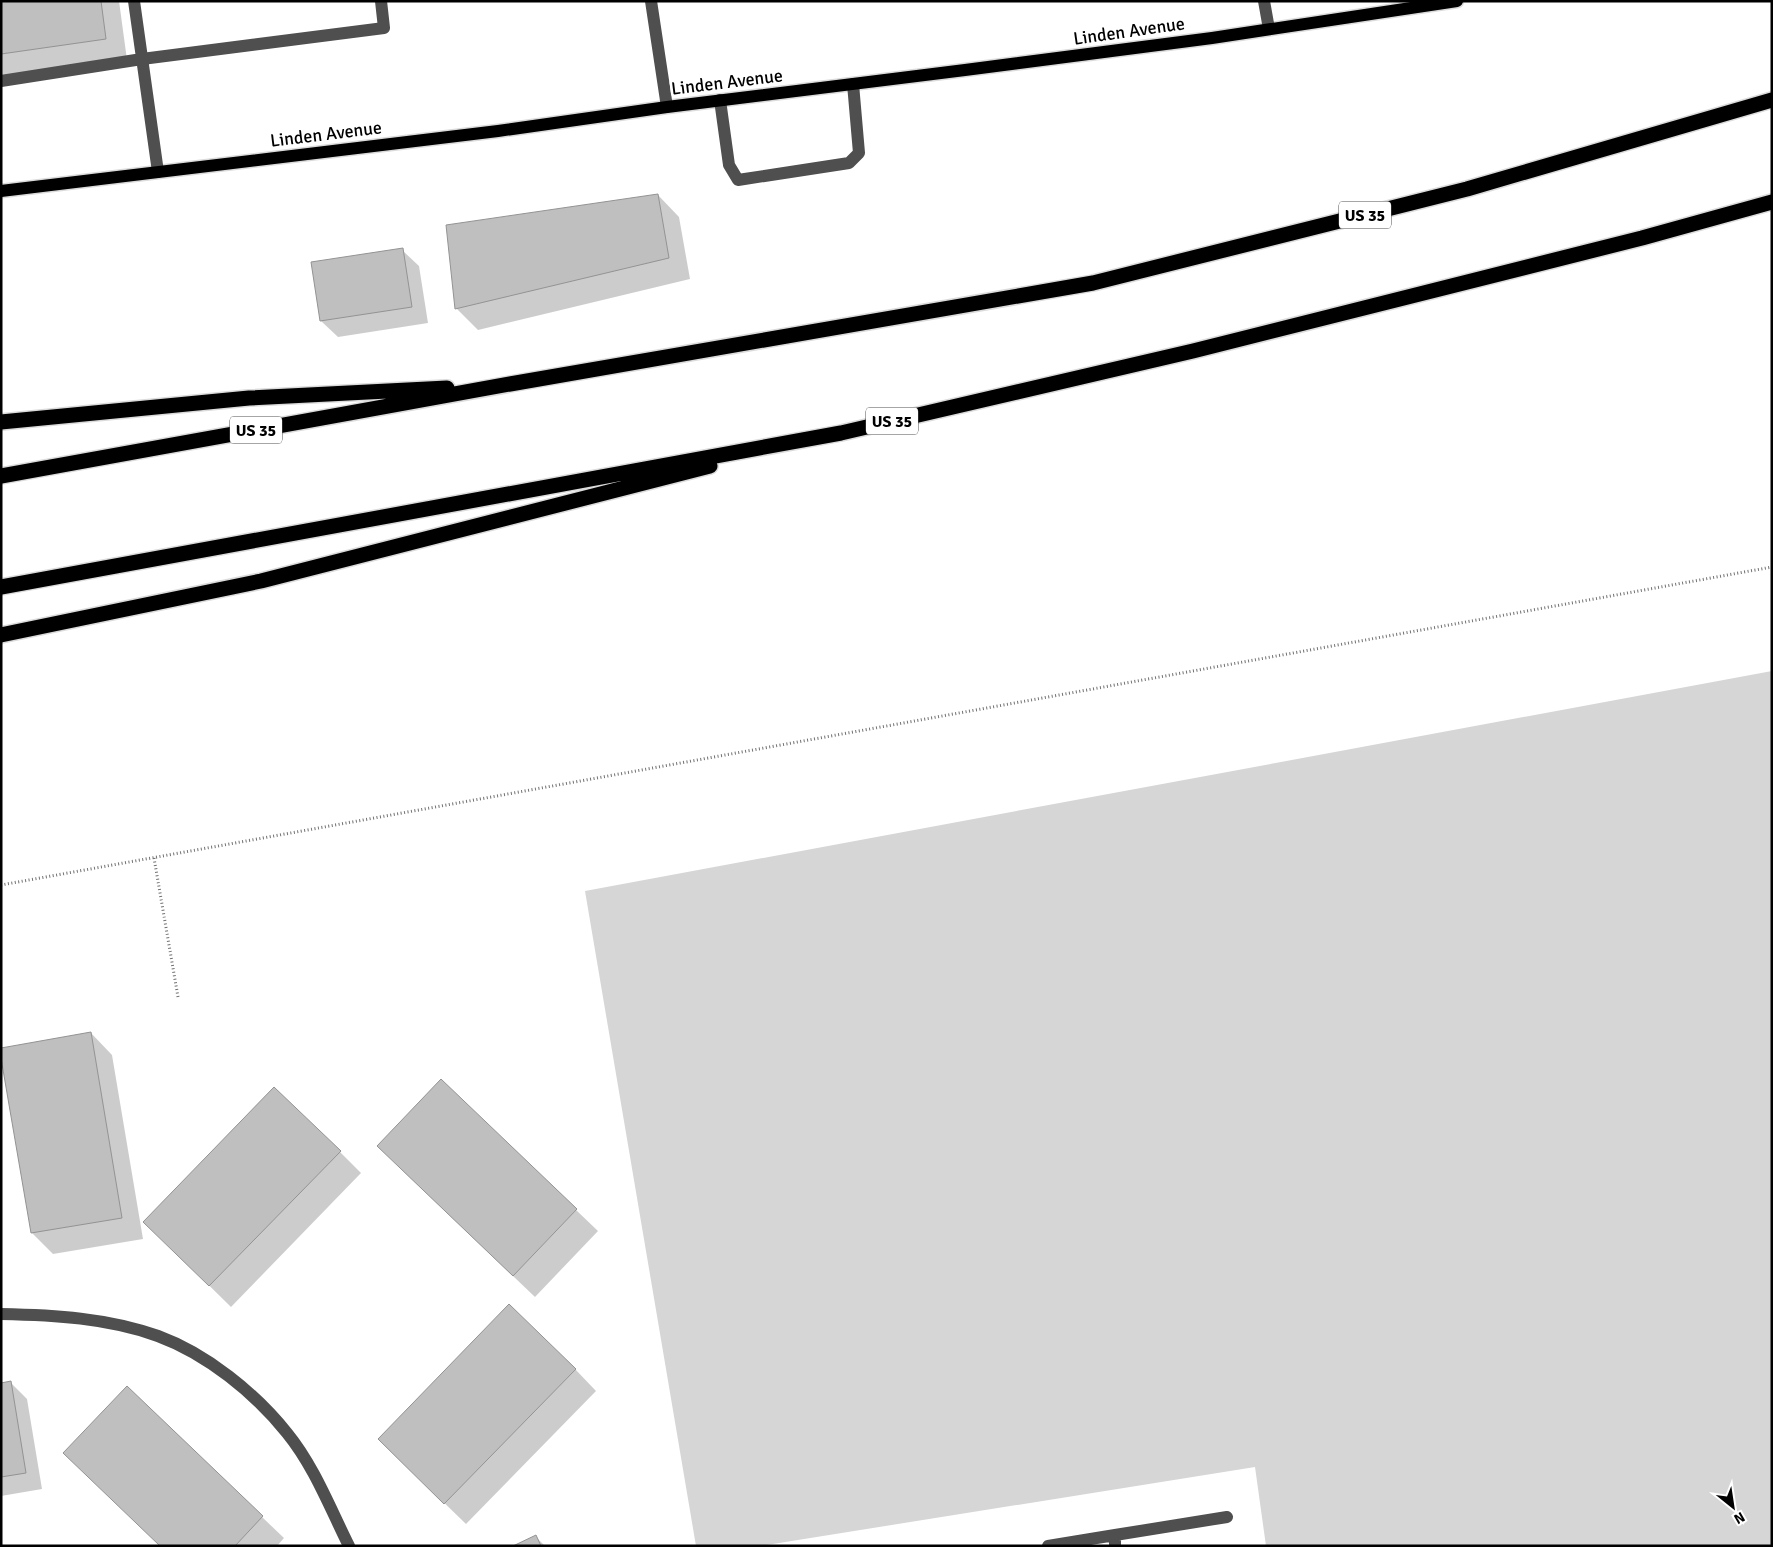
<svg xmlns="http://www.w3.org/2000/svg" width="1773" height="1547" viewBox="0 0 1773 1547" font-family="Signika,sans-serif">
  <style>
    .green { fill: #d6d6d6 }
    .shadow { fill: #0003 }
    .building { fill: #bfbfbf; stroke: #939393 }
    .lines { fill: none; stroke-linecap: round; stroke-linejoin: round }
    .major-casing { stroke: #dbdbdb; stroke-width: 15 }
    .highway-casing { stroke: #dbdbdb; stroke-width: 18 }
    .path { stroke: #717171; stroke-width: 3; stroke-dasharray: 1 2.5; stroke-linecap: butt }
    .minor { stroke: #4f4f4f; stroke-width: 12 }
    .major { stroke: #000; stroke-width: 12 }
    .highway { stroke: #000; stroke-width: 15 }
    .labels { text-anchor: middle; stroke-width: 5; stroke-linejoin: round; paint-order: stroke }
    .shield { fill: #fff; stroke: #4c4c4c; stroke-width: 1 }
    .shield-label { font-size: 16px; font-weight: bold; fill: #000 }
    .street-label { font-size: 18px; fill: #000; stroke: #fff }
  </style>
  <rect width="100%" height="100%" fill="#fff"/>
  <path class="green" d="M1772,671V1546H1266L1255,1467L760,1546H696L585,891Z"/>
  <path class="shadow" d="M1,1H119L127,60L1,78Z
    M658,195L679,217L690,279L478,330L456,308Z
    M402,250L419,266L428,323L338,337L321,321Z
    M91,1033L112,1055L143,1239L53,1254L32,1233Z
    M441,1081L598,1231L535,1297L400,1168Z
    M340,1152L361,1173L231,1307L166,1243Z
    M575,1369L596,1391L466,1524L401,1461Z
    M11,1383L27,1399L42,1489L1,1496V1384Z
    M262,1517L284,1538L277,1546H161Z
    M536,1537L545,1546H516Z"/>
  <path class="building" d="M1,1H101L106,39L1,54Z
    M658,194L669,258L455,309L446,225Z
    M403,248L412,307L320,321L311,262Z
    M91,1032L122,1218L31,1233L1,1058V1048Z
    M441,1079L577,1209L513,1276L377,1146Z
    M274,1087L341,1151L209,1286L143,1222Z
    M509,1304L576,1369L444,1504L378,1439Z
    M11,1381L26,1473L1,1477V1383Z
    M127,1386L263,1516L235,1546H160L63,1453Z
    M536,1535L541,1546H513Z"/>
  <g class="lines">
    <g class="major-casing">
      <path id="major" d="M1,191L498,131L667,107L965,70L1212,38L1457,1"/>
    </g>
    <g class="highway-casing">
      <path id="highway" d="M1,422L249,398L447,388
        M1,476L510,384L1093,283L1467,189L1772,100
        M1,587L841,433L1193,351L1642,238L1772,202
        M1,635L261,581L710,466"/>
    </g>
    <path class="path" d="M154,858L178,997
      M1,885L1772,567"/>
    <path class="minor" d="M134,1L158,172
      M651,1L667,107
      M1264,1L1269,29
      M1,81L142,59L384,28L381,1
      M720,100L729,165L738,180L849,163L859,153L853,84
      M1,1314C54,1315 108,1318 158,1336C207,1354 255,1393 287,1433C314,1466 330,1508 349,1546
      M1115,1535L1227,1517
      M1048,1546L1115,1535V1546"/>
    <use href="#major" class="major"/>
    <use href="#highway" class="highway"/>
  </g>
  <g class="labels">
    <g class="shield">
      <rect x="1339" y="201.5" width="52" height="27" rx="4"/>
      <rect x="866" y="407.5" width="52" height="27" rx="4"/>
      <rect x="230" y="416.5" width="52" height="27" rx="4"/>
    </g>
    <g class="shield-label">
      <text x="1365" y="221">US 35</text>
      <text x="892" y="427">US 35</text>
      <text x="256" y="436">US 35</text>
    </g>
    <g class="street-label">
      <text transform="translate(1129 31) rotate(-8)" y="6">Linden Avenue</text>
      <text transform="translate(727 82) rotate(-7)" y="6">Linden Avenue</text>
      <text transform="translate(326 134) rotate(-7)" y="6">Linden Avenue</text>
    </g>
  </g>
  <rect width="1773" height="1547" fill="none" stroke="#000000" stroke-width="5"/>
  <g transform="translate(1733 1507) rotate(150)" stroke="#ffffff" stroke-width="4" paint-order="stroke">
  <path d="M0-4L9 19L0 12L-9 19Z" fill="#000000"/>
  <text y="-8" font-size="14" font-weight="bold" text-anchor="middle" fill="#000000">N</text>
  </g>
</svg>
